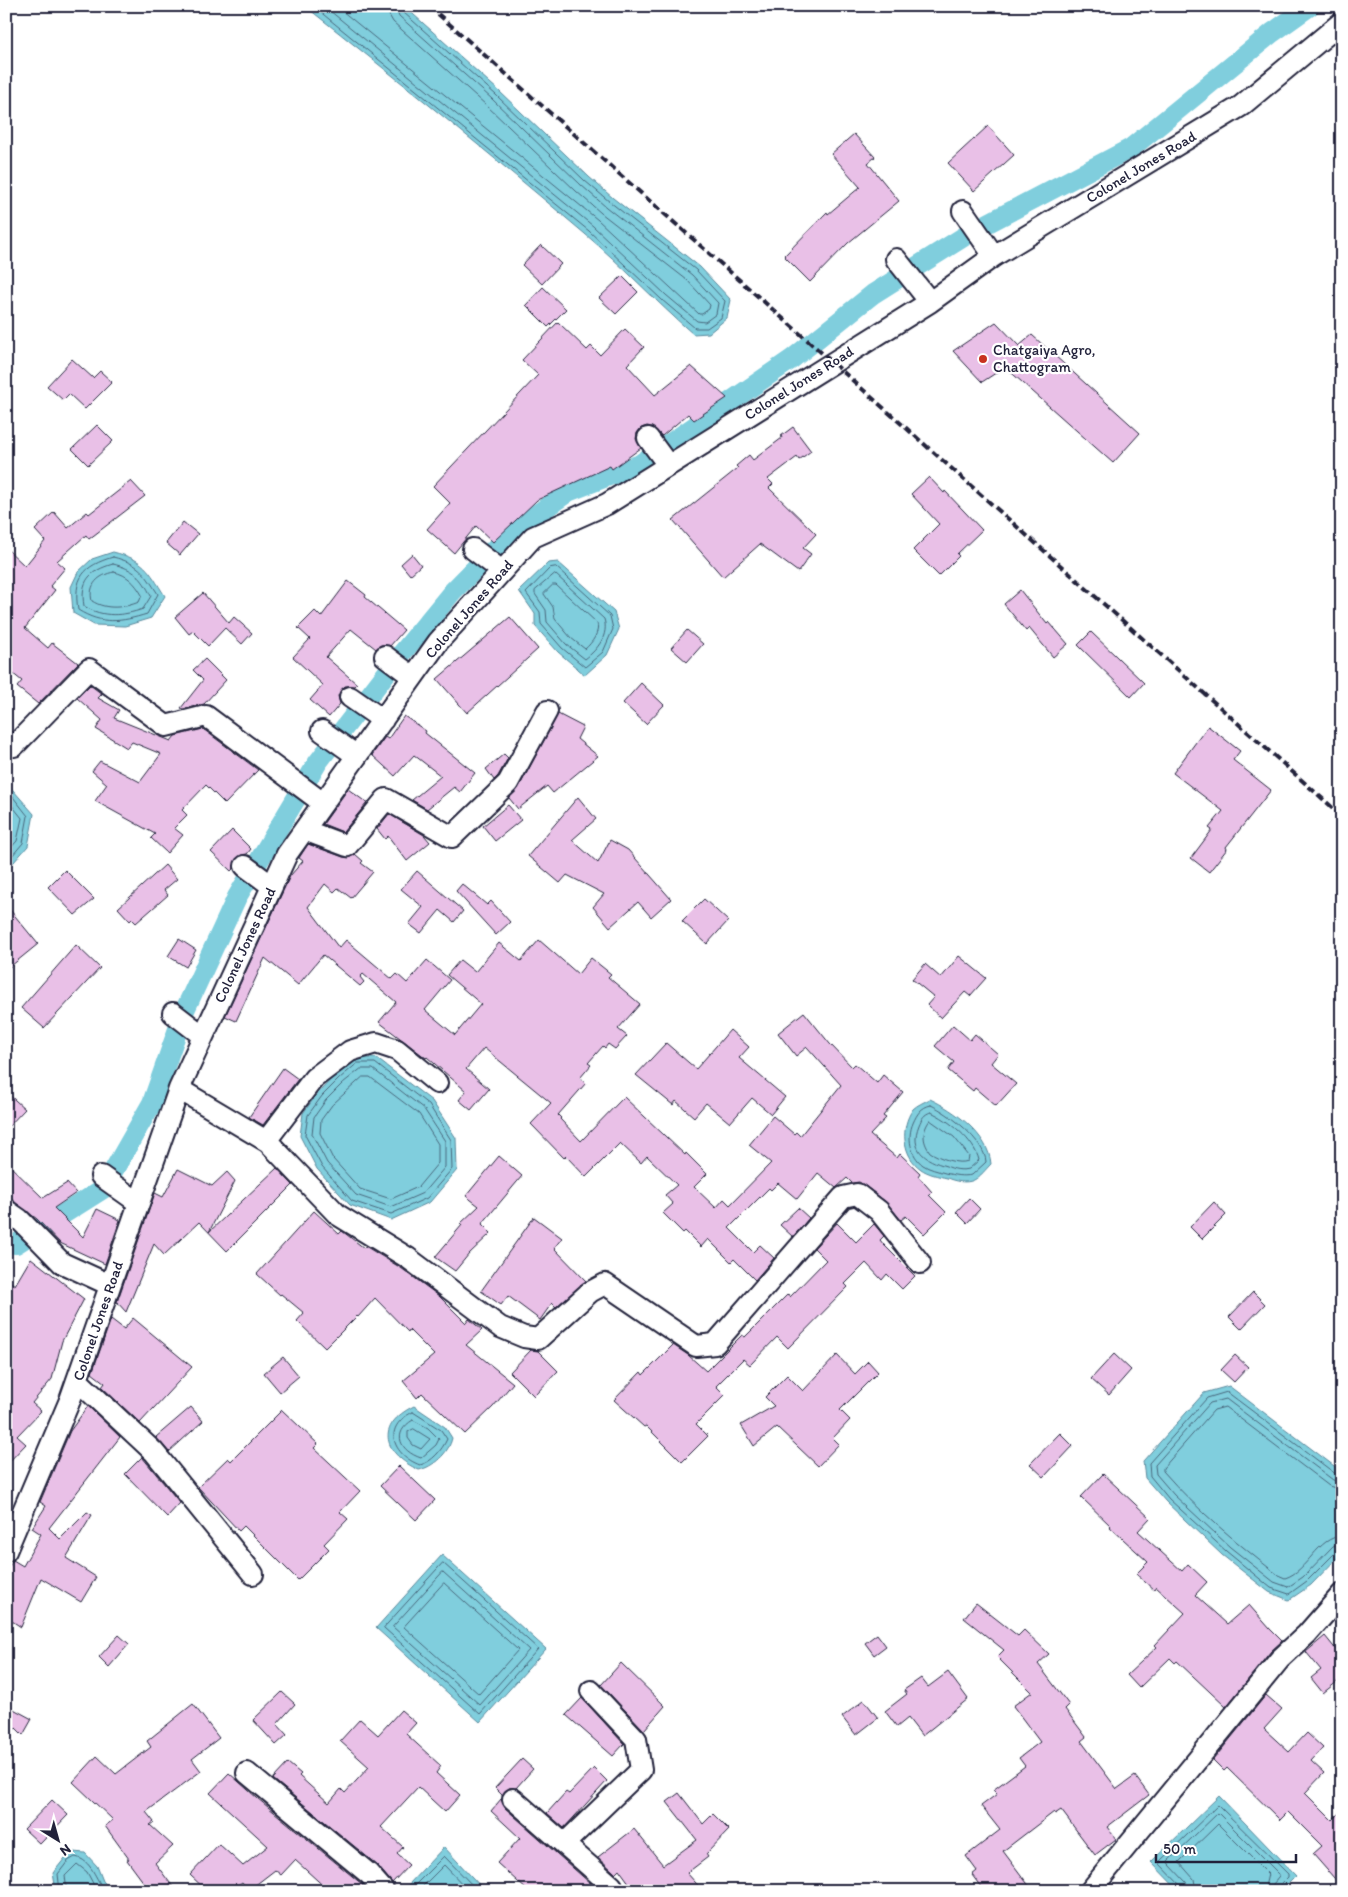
<svg xmlns="http://www.w3.org/2000/svg" width="1348" height="1897" viewBox="0 0 1348 1897" font-family="Itim,sans-serif">
  <style>
    .water { fill: #80cedd; stroke: #5a899c }
    .lines { fill: none; stroke-linecap: round; stroke-linejoin: round }
    .shore { stroke: #48677c; stroke-width: 1 }
    .canal { stroke: #80cedd; stroke-width: 20 }
    .building { fill: #e9c0e7; stroke: #22223b }
    .minor-casing { stroke: #22223b; stroke-width: 24 }
    .minor { stroke: #fff; stroke-width: 20 }
    .rail { stroke: #22223b; stroke-width: 4; stroke-dasharray: 8 4; stroke-linecap: butt }
    .poi-dot { fill: #c8321e; stroke: #fff; stroke-width: 2 }
    .labels { text-anchor: middle; stroke-width: 4.5; stroke-linejoin: round; paint-order: stroke }
    .street-label { font-size: 15px; fill: #22223b; stroke: #fff }
    .poi-label { font-size: 15px; fill: #22223b; stroke: #fff; text-anchor: start }
  </style>
  <rect width="100%" height="100%" fill="#fff"/>
  <filter id="ink" filterUnits="userSpaceOnUse"><feTurbulence type="fractalNoise" baseFrequency=".02" numOctaves="2"/><feDisplacementMap in="SourceGraphic" scale="10" xChannelSelector="R" yChannelSelector="G"/><feConvolveMatrix kernelMatrix="1 2 1 2 8 2 1 2 1" color-interpolation-filters="sRGB"/></filter>
  <g filter="url(#ink)">
    <path class="water" d="M305,6H404L499,91L589,177L613,198L700,267L731,300L727,318L709,333L693,334C656,302 622,265 585,234C493,156 400,81 305,6Z
      M113,552C145,560 148,569 165,596L151,618L125,626L94,625L73,613L71,587L78,572L92,559Z
      M558,562L614,612L619,629L607,655L585,675L558,652L535,626V614L519,591L548,563Z
      M6,782L34,814L28,846L6,871Z
      M357,1058H376L432,1101L456,1138L457,1170L430,1202L391,1220L350,1205L317,1169L300,1136L303,1113L318,1093L335,1075Z
      M930,1099C954,1110 989,1135 991,1164C986,1169 980,1177 974,1180C966,1184 954,1181 947,1178C938,1176 928,1174 921,1169C902,1156 900,1127 913,1109C917,1105 924,1102 930,1099Z
      M1229,1386L1342,1472V1553L1311,1585L1289,1600L1269,1592L1222,1555L1166,1502L1145,1478L1143,1461L1204,1393Z
      M414,1406L445,1427L452,1438C449,1453 433,1467 419,1470C384,1454 374,1426 414,1406Z
      M442,1555L546,1649L480,1722L376,1628Z
      M1219,1796L1296,1876L1281,1891H1179L1151,1862Z
      M444,1847L485,1891H413L408,1885Z
      M73,1852L85,1853L97,1866L103,1881L112,1891H56L53,1873L65,1858Z"/>
    <g class="lines">
      <path class="shore" d="M313,6L589,231L662,300L695,328H707L721,318L725,301L696,270L610,202L585,181L496,95L403,12L401,6
        M324,6L593,226L666,295L697,321L705,322L716,314L718,303L692,275L606,207L581,185L492,99L399,16L395,6
        M336,6L598,220L699,314H702L709,309L710,305L687,280L601,213L576,191L486,105L393,22L389,15L387,6
        M113,557C140,564 144,572 158,594L147,614C121,622 102,625 78,610C73,578 83,566 113,557Z
        M113,564C134,569 142,577 151,596L143,609C123,616 103,618 84,606C80,581 89,571 113,564Z
        M556,567L610,616L613,629L603,652L585,667L562,648L541,624L540,612L526,593L550,568Z
        M114,572C128,575 135,583 142,595L139,602C124,608 106,610 92,601C88,585 98,575 114,572Z
        M555,574L604,619C609,635 598,649 585,659L566,644L547,622L546,610L535,594V591Z
        M553,585H556L597,623C600,632 592,643 585,649L571,638L555,619L553,607L544,594Z
        M6,788L28,816L23,843L6,863
        M6,798L22,818L17,841L6,853
        M358,1063H375L429,1105L451,1140L452,1169L427,1198L391,1214L352,1201L322,1167L305,1135L308,1115L322,1096L339,1079Z
        M361,1069H373L424,1109L445,1141V1167L423,1193L391,1207L356,1195L327,1163L312,1134L314,1117L326,1100L343,1083Z
        M363,1077H370L419,1114L438,1144V1163L418,1187L391,1199L360,1189L333,1159L320,1133L321,1120L332,1105Z
        M931,1105C949,1113 985,1141 986,1162L972,1175C962,1177 954,1175 945,1173C938,1171 929,1169 923,1165C910,1155 907,1137 913,1123C917,1114 921,1107 931,1105Z
        M931,1112C949,1120 974,1140 979,1160L969,1169C961,1171 953,1169 946,1166C925,1160 909,1150 919,1125C922,1118 924,1114 931,1112Z
        M930,1120L954,1137L969,1156L968,1161C958,1165 939,1158 930,1152C922,1141 922,1131 930,1120Z
        M413,1412L441,1430L447,1439C442,1450 432,1462 420,1465C393,1455 381,1427 413,1412Z
        M413,1420L428,1428L439,1439L436,1445L421,1458C400,1451 391,1433 413,1420Z
        M414,1429L430,1439L421,1449L413,1445L408,1438V1432Z
        M1342,1476L1337,1475L1227,1392L1207,1398L1149,1463L1150,1476L1169,1499L1226,1551L1271,1588L1289,1594L1307,1581L1337,1551L1342,1550
        M1342,1482L1333,1480L1226,1399L1210,1403L1155,1465L1156,1474L1174,1495L1230,1547L1274,1582L1288,1587L1303,1577L1333,1546L1342,1543
        M1342,1490L1329,1486L1225,1407L1214,1410L1163,1468V1471C1197,1510 1237,1543 1278,1575L1285,1578C1308,1571 1317,1537 1342,1536
        M443,1563L538,1649L480,1714L384,1628Z
        M443,1572L529,1650L480,1705L393,1627Z
        M444,1583L518,1650L479,1694L404,1627Z
        M60,1891L58,1874L68,1861L75,1857C92,1860 95,1879 105,1891
        M67,1891L65,1876L77,1864L87,1872L97,1891
        M417,1891L416,1884L444,1856L478,1891
        M423,1891V1886L444,1865L469,1891
        M1182,1891L1181,1886L1160,1864V1861L1218,1805L1288,1874V1877L1279,1886L1278,1891
        M1189,1891L1186,1882L1169,1864L1168,1861L1218,1813L1279,1874V1877L1273,1884L1272,1891
        M1196,1891L1194,1879L1179,1862L1218,1824L1268,1874L1264,1891"/>
      <path class="canal" d="M6,1243L16,1244L103,1189L152,1103L184,1012L237,897L318,762L398,658L453,591L509,534L568,492L640,464L792,359L873,294L973,231L1131,148L1272,33L1310,6"/>
    </g>
    <path class="building" d="M988,126L1014,155L974,191L948,163Z
      M854,134L875,157L868,163L899,201L848,243L810,282L784,256L827,212L828,214L860,187L831,154Z
      M541,245L561,264L542,284L522,265Z
      M622,276L638,292L616,314L599,298Z
      M543,287L566,309L548,327L526,305Z
      M558,322L587,350L591,346L600,355L625,329L644,347L627,365L655,395L691,366L727,398L694,420L688,414L662,436L652,427L647,426L641,428L637,433L636,439L641,448L612,469L610,466L537,500L493,542L476,526L454,553L427,529L450,503L433,486L538,375L522,360Z
      M996,322L1019,346L1032,335L1140,433L1113,463L1005,367L982,382L953,351Z
      M72,359L93,378L100,371L112,382L85,409L69,394L63,400L47,386Z
      M97,425L113,441L88,465L72,449Z
      M793,427L811,451L799,460L797,457L768,479L773,484L769,488L816,534L803,548L811,554L798,572L760,544L723,577L673,520L738,468L736,466L749,455L753,460L782,438L781,436Z
      M929,477L944,493L945,491L982,530L957,554L959,556L939,576L913,550L939,524L911,494Z
      M131,481L145,496L89,539L86,535L57,561L65,568L50,586L55,590L25,628L48,648L52,643L78,663L38,704L17,687L22,681L6,668V548L25,566L45,541L35,530L54,512L68,528L87,512L89,514Z
      M183,522L198,534L180,555L166,543Z
      M412,554L421,565L410,575L401,564Z
      M348,581L366,595L365,597L404,630L390,646L381,645L376,649L351,629L326,657L357,684L355,686H345L341,690L338,696L340,704L329,717L310,700L323,685L293,657L310,639L298,628L315,611L321,617Z
      M1020,590L1047,624L1049,622L1068,644L1053,657L1029,628L1026,631L1004,604Z
      M203,593L229,623L234,617L252,633L242,644L225,628L208,646L193,631L189,634L175,617Z
      M510,617L538,649L467,713L437,679Z
      M687,630L703,644L687,662L671,648Z
      M1091,632L1144,683L1131,697L1078,645Z
      M205,659L226,680L204,704L183,709L181,708L203,680L193,670Z
      M641,683L664,705L646,724L623,703Z
      M90,685L102,694L98,698L119,710L114,718L171,741L175,736L203,729L258,770L225,804L206,785L182,810L187,815L174,828L183,835L167,853L151,838L155,834L95,801L107,784L92,771L100,761L140,782L161,754L132,742L127,748L96,729L102,720L77,698Z
      M558,714L583,727L577,739L598,756L553,793L547,786L518,809L509,798L518,789Z
      M404,716L426,731L425,733L475,773L460,792L454,787L427,809L412,800L441,776L414,755L395,776L372,755L385,737L388,739Z
      M1208,726L1240,751L1233,760L1271,790L1226,847L1227,849L1209,872L1191,858L1212,830L1209,828L1223,811L1173,773Z
      M504,754L508,758L498,776L494,780L486,769Z
      M348,789L367,803L343,832L323,824Z
      M578,797L596,819L572,840L598,863L610,840L628,850L671,899L651,917L638,902L610,927L593,907L604,894L567,875L560,883L528,856Z
      M508,805L521,820L495,841L483,826Z
      M389,814L424,835L430,842L407,861L388,836L385,839L377,829Z
      M232,830L251,849L247,854L241,855L236,859L234,868L231,871L211,852Z
      M308,844L343,857L349,858L355,854L363,861L361,863L373,872L351,898L338,888L334,892L325,884L308,907L339,948L346,940L392,979L397,974L407,983L427,960L450,980L425,1010L455,1035L481,1004L447,975L460,960L475,972L499,943L521,961L539,940L578,974L591,958L611,974L608,977L640,1004L618,1029L627,1036L615,1049L608,1044L605,1048L603,1046L588,1063L591,1065L580,1078L586,1083L558,1115L561,1118L560,1119L581,1141L624,1097L685,1155L686,1153L707,1174L694,1187L716,1208L724,1199L730,1205L771,1163L749,1145L773,1116L794,1134L796,1132L800,1136L841,1085L807,1047L796,1056L778,1033L804,1012L830,1044L852,1067L855,1064L877,1083L883,1075L903,1092L883,1116L886,1118L870,1135L897,1158L900,1154L920,1173L918,1176L932,1192L929,1195L946,1212L924,1234L906,1216L901,1220L886,1202L864,1185L859,1182L852,1183L847,1178L836,1188L818,1173L797,1199L778,1183L771,1190L769,1188L729,1228L753,1252L760,1245L774,1258L755,1280L734,1259L731,1262L708,1239L701,1247L685,1231L683,1233L663,1213L673,1204L665,1195L677,1185L647,1156L641,1163L620,1143L586,1177L566,1156L564,1158L531,1124L551,1103L484,1048L466,1069L489,1089L471,1110L459,1100L466,1091L427,1057L426,1058L379,1022L396,1002L363,974L360,977L364,982L360,986L323,955L298,985L265,958L236,1021L225,1016L290,876L303,861L299,858Z
      M165,865L177,879L164,890L168,895L136,923L132,919L130,921L118,908Z
      M65,870L94,899L75,915L48,887Z
      M417,871L463,911L454,922L440,910L421,933L409,924L423,907L401,889Z
      M462,884L487,905L491,901L510,922L496,935L456,891Z
      M704,899L728,921L707,944L682,921Z
      M6,905L38,944L6,970Z
      M179,939L196,950L186,967L168,956Z
      M76,945L100,968L44,1028L21,1008Z
      M959,956L986,978L970,996L965,992L941,1018L927,1005L934,997L912,979L925,964L941,978Z
      M953,1025L970,1040L975,1034L998,1054L991,1063L1016,1084L996,1106L975,1088L973,1091L948,1070L954,1062L935,1046Z
      M730,1030L749,1047L739,1058L785,1097L771,1114L752,1098L730,1123L706,1103L694,1117L676,1101L673,1105L636,1075L666,1043L696,1069Z
      M283,1068L298,1079L263,1125L249,1117Z
      M6,1092L25,1109L6,1129Z
      M499,1156L522,1176L482,1224L491,1233L469,1254L455,1271L435,1257L462,1225L460,1224L479,1206L466,1196Z
      M6,1162L43,1198L67,1183L76,1193L54,1208L83,1237L97,1209L120,1220L105,1264L60,1243L37,1219L16,1203L6,1191Z
      M277,1168L293,1185L227,1251L199,1222L164,1255L154,1244L126,1312L117,1302L155,1193L163,1197L178,1169L212,1186L227,1172L235,1181L209,1232Z
      M969,1198L980,1209L967,1223L956,1212Z
      M1214,1202L1226,1215L1202,1239L1190,1227Z
      M798,1208L809,1218L793,1237L780,1225Z
      M314,1211L339,1234L342,1231L364,1248L365,1246L401,1268L439,1296L466,1323L469,1319L482,1330L466,1345L513,1383L493,1407L465,1434L422,1393L417,1398L403,1381L434,1355L409,1330L408,1332L375,1298L358,1317L357,1316L325,1348L297,1321L304,1313L281,1294L280,1295L257,1274Z
      M534,1217L562,1238L554,1248L586,1281L556,1307L552,1303L540,1320L508,1296L501,1305L481,1291Z
      M837,1223L856,1242L874,1224L884,1236L880,1240L884,1245L915,1276L902,1289L887,1274L882,1280L866,1263L845,1284L848,1287L788,1348L777,1337L750,1365L743,1359L716,1386L725,1395L696,1424L708,1436L682,1462L646,1426L644,1427L614,1400L641,1372L643,1375L673,1345L688,1355L706,1371L742,1335L745,1337L788,1294L790,1297L826,1260L814,1248Z
      M31,1258L84,1299L62,1341L52,1379L32,1403L41,1411L17,1436L26,1444L6,1465V1279L15,1285Z
      M1253,1292L1265,1304L1241,1329L1229,1317Z
      M133,1318L192,1367L140,1423L102,1387L105,1383L92,1373L111,1319L124,1329Z
      M531,1350L538,1351L558,1371L534,1396L510,1372Z
      M1114,1354L1131,1370L1109,1395L1091,1379Z
      M837,1355L855,1374L868,1361L878,1372L840,1410L850,1420L833,1438L839,1444L818,1466L777,1427L754,1446L741,1425L774,1406L765,1397L787,1375L803,1391Z
      M1235,1355L1248,1367L1234,1382L1221,1370Z
      M283,1357L299,1376L280,1392L264,1373Z
      M88,1406L120,1437L49,1528L60,1539L87,1512L92,1515L66,1558L96,1577L81,1602L41,1578L21,1627L6,1617V1572L13,1560L23,1566L41,1534L32,1528L46,1506L40,1502L70,1431Z
      M191,1407L203,1421L169,1452L156,1437Z
      M282,1410L318,1444L314,1448L360,1491L340,1512L348,1519L324,1544L329,1549L298,1580L244,1526L239,1531L198,1487L228,1458L231,1461Z
      M1060,1433L1073,1446L1044,1477L1030,1464Z
      M142,1457L180,1503L167,1517L125,1474Z
      M399,1466L435,1500L416,1520L380,1486Z
      M1103,1474L1150,1518L1138,1531L1182,1571L1188,1564L1207,1582L1195,1595L1227,1624L1249,1605L1270,1629L1282,1641L1271,1651L1226,1707L1177,1661L1175,1663L1170,1658L1139,1688L1127,1675L1157,1647L1155,1645L1185,1613L1156,1587L1154,1590L1136,1574L1148,1562L1110,1527L1111,1526L1081,1497Z
      M976,1603L1018,1636L1024,1630L1049,1654L1038,1664L1069,1705L1065,1709L1086,1737L1081,1741L1117,1789L1135,1776L1149,1795L1107,1827L1116,1839L1095,1855L1061,1810L1055,1814L1054,1812L1003,1851L1033,1891H984L972,1875L977,1871L966,1856L1000,1830L981,1806L997,1794L993,1790L1025,1766L1019,1758L1040,1742L1013,1706L1032,1692L997,1657L1004,1650L964,1618Z
      M877,1634L886,1646L874,1655L865,1643Z
      M119,1635L129,1644L109,1667L99,1657Z
      M1325,1636L1342,1657V1678L1323,1693L1311,1678L1321,1670L1306,1652Z
      M621,1663L665,1706L644,1730L601,1685Z
      M948,1672L968,1699L922,1736L908,1718L897,1727L885,1711L907,1694L904,1690L921,1678L928,1687Z
      M282,1692L295,1704L277,1724L287,1735L276,1745L253,1720Z
      M1266,1695L1282,1709L1264,1729L1289,1752L1307,1733L1323,1748L1311,1761L1324,1773L1305,1793L1332,1820L1342,1810V1887L1313,1854L1322,1846L1288,1812L1280,1820L1227,1768L1224,1771L1213,1760Z
      M582,1698L624,1744L613,1756L566,1715Z
      M864,1700L878,1718L856,1735L842,1717Z
      M193,1704L219,1738L192,1759L201,1771L146,1812L154,1822L150,1825L173,1846L155,1863L176,1891H150L127,1860L129,1859L105,1826L113,1820L73,1782L97,1756L116,1774L151,1747L147,1741Z
      M6,1705L32,1719L23,1735L16,1728L6,1738Z
      M401,1710L416,1723L406,1734L441,1766L436,1773L460,1795L445,1812L418,1787L381,1827L403,1847L397,1854L409,1865L392,1883L377,1865L273,1779L288,1763L301,1774L299,1776L329,1803L341,1789L345,1793L369,1767L340,1741L360,1719L378,1735Z
      M522,1759L533,1769L516,1788H509L502,1795L495,1788Z
      M594,1768L607,1781L564,1828L547,1813L566,1792L569,1794Z
      M229,1773L257,1798L363,1885L358,1891H329L295,1860L281,1875L275,1870L249,1890L242,1882L230,1891H207L190,1875L219,1844L243,1866L268,1846L210,1793Z
      M679,1793L703,1824L713,1814L729,1830L706,1854L708,1857L687,1873L703,1891H635L619,1869L615,1873L598,1857L634,1829L663,1865L697,1840L667,1802Z
      M501,1799L505,1808L599,1891H528L497,1863L520,1838L491,1811Z
      M52,1800L68,1815L40,1844L24,1829Z"/>
    <g class="lines">
      <g class="minor-casing">
        <path id="minor" d="M963,211L994,256
          M896,259L930,302
          M648,438L668,465
          M473,549L502,571
          M385,656L413,677
          M350,697L383,720
          M322,731L357,756
          M6,742L14,746L89,669L166,726L206,716L323,803
          M304,830L347,846L386,799L452,837L508,783L547,711
          M245,866L272,886
          M173,1013L203,1036
          M179,1089L268,1142L338,1215L408,1258L500,1327L524,1337L538,1339L590,1292L605,1284L696,1346L715,1344L843,1197L857,1194L879,1211L920,1263
          M268,1142L269,1137L314,1078L350,1051L376,1043L397,1050L437,1083
          M101,1176L139,1203
          M6,1210L19,1219L62,1263L110,1285
          M77,1380L154,1452L253,1574
          M6,1551L70,1400L179,1089L287,854L438,642L533,537L607,504L930,302L994,256L1241,106L1342,22
          M247,1773L369,1874L384,1891
          M513,1799L612,1886
          M564,1844L641,1770L636,1739L591,1691
          M1090,1891L1280,1659L1307,1634L1342,1594"/>
      </g>
      <use href="#minor" class="minor"/>
      <path class="rail" d="M429,6L796,330L1342,816"/>
    </g>
  </g>
  <circle class="poi-dot" cx="983" cy="359" r="5"/>
  <g class="labels">
    <g class="street-label">
      <text transform="translate(1141 167) rotate(-31)" y="5">Colonel Jones Road</text>
      <text transform="translate(799 383) rotate(-32)" y="5">Colonel Jones Road</text>
      <text transform="translate(469 609) rotate(-49)" y="5">Colonel Jones Road</text>
      <text transform="translate(245 945) rotate(-65)" y="5">Colonel Jones Road</text>
      <text transform="translate(98 1321) rotate(-71)" y="5">Colonel Jones Road</text>
    </g>
    <g class="poi-label">
      <text x="993" y="355">Chatgaiya Agro,<tspan x="993" dy="17">Chattogram</tspan></text>
    </g>
  </g>
  <rect width="1348" height="1897" fill="none" stroke="#fff" stroke-width="25"/>
  <rect x="12" y="12" width="1323" height="1872" fill="none" stroke="#22223b" stroke-width="2" filter="url(#ink)"/>
  <g transform="translate(58 1840) rotate(143)" stroke="#ffffff" stroke-width="4" paint-order="stroke">
  <path d="M0-4L9 19L0 12L-9 19Z" fill="#22223b"/>
  <text y="-8" font-size="14" font-weight="bold" text-anchor="middle" fill="#22223b">N</text>
  </g>
  <path d="M1156 1854v8h140v-8" fill="none" stroke="#22223b" stroke-width="2.5"/>
  <text x="1163" y="1854" font-size="15" fill="#22223b" stroke="#ffffff" stroke-width="4" paint-order="stroke">50 m</text>
</svg>
